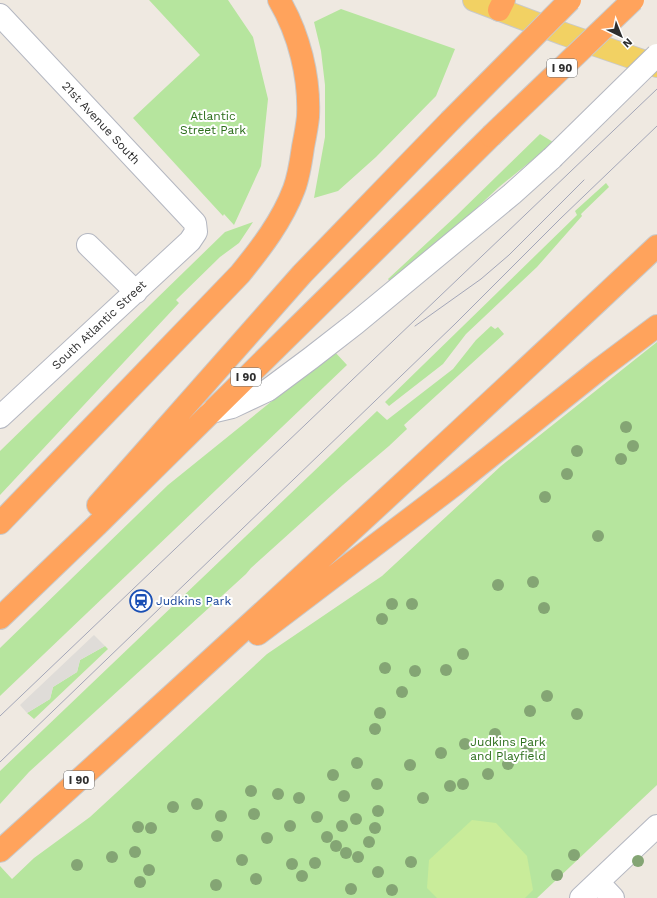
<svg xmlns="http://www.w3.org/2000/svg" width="657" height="898" viewBox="0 0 657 898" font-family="'Work Sans',sans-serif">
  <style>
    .green { fill: #b6e59e }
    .pitch { fill: #c9ec9a }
    .plaza { fill: #dfdcd8 }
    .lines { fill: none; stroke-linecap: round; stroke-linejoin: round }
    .minor-casing { stroke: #b4b7c1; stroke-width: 24 }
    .major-casing { stroke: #c9c9c9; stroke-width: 24 }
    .highway-casing { stroke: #c9c9c9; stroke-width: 24 }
    .minor { stroke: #fff; stroke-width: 22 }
    .major { stroke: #f2d163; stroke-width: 22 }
    .highway { stroke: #ffa35c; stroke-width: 22 }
    .tram { stroke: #a3a6b8; stroke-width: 1 }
    .minor-bridge-casing { stroke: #b4b7c1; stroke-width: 24; stroke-linecap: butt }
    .highway-bridge-casing { stroke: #c9c9c9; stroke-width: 24; stroke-linecap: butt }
    .minor-bridge { stroke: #fff; stroke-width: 22 }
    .highway-bridge { stroke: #ffa35c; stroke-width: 22 }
    .tree { fill: #84a574 }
    .labels { text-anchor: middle; stroke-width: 4; stroke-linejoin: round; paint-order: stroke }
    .shield { fill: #fff; stroke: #6d6d6d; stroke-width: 1 }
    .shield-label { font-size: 11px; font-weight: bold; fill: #2e2e2e }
    .park-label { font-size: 12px; fill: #2c6e1b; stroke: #fff }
    .street-label { font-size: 12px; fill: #2e2e2e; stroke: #fff }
    .transit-label { font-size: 12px; fill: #164399; stroke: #fff; text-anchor: start }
  </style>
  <rect width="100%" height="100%" fill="#efe9e1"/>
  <path class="green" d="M149,0H228L253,37L268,99L261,166L234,225L224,214L223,216L133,118L200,55Z
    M341,9L455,49L436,96L376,157L338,191L314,198L325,137V85L321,51L314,22Z
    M540,134L553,142L541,153L499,187L433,249L391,283L388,279L456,216Z
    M606,183L609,187L581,214L582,216L537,267L466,334L443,364L389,406L385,402L577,215L575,211Z
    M253,222L239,243L220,257L176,300L179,303L0,495V451L225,232Z
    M491,326L495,329L498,327L504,334L404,425L407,429L389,446L343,485L251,568L246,574L29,772L0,804V771L377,411L387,420L453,369L476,340Z
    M657,342V785L537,898H0V866L12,879L34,858L90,817L267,654L382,576L501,466Z
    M334,351L347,365L0,696V648L168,485Z
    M105,646L108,649L34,719L27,713L50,699L53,687L77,672L80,660Z"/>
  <path class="pitch" d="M472,820L496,823L527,856L533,890L525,898H437L427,888L429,860Z"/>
  <path class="plaza" d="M94,635L105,646L80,660L77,672L53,687L50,699L27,713L20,705Z"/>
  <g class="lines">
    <g class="minor-casing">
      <path id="minor" d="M0,15L195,223L196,232L190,241L0,417
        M88,245L136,292
        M211,412L232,407L268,390L311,358L356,323L512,194L552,158
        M598,882L613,898
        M581,898L657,826"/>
    </g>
    <g class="major-casing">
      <path id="major" d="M474,0L564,34L657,66"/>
    </g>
    <g class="highway-casing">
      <path id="highway" d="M499,10L504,0
        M98,505L302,274L450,121
        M0,523L240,274C261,248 282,221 294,189C299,176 301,161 303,147C305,137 307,127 308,117C310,77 299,34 279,0
        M0,618L98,524L491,136
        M258,634L453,486L601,368L657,326
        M0,851C221,652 440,450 657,246"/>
    </g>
    <use href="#minor" class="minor"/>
    <use href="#major" class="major"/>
    <use href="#highway" class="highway"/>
    <path class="tram" d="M415,326L481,279L509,255L584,180
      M0,716L657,89
      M0,762L455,324L561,218L657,126"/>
    <g class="minor-bridge-casing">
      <path id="minor-bridge" d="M552,158L657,55"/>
    </g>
    <g class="highway-bridge-casing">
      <path id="highway-bridge" d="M450,121L570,0
        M491,136L633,0"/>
    </g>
    <use href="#minor-bridge" class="minor-bridge"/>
    <use href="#highway-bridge" class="highway-bridge"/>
  </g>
  <g class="tree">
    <circle cx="626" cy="427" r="6"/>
    <circle cx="633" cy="446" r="6"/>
    <circle cx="577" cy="451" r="6"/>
    <circle cx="621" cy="459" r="6"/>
    <circle cx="567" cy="474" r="6"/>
    <circle cx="545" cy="497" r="6"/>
    <circle cx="598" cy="536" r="6"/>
    <circle cx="533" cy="582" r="6"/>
    <circle cx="498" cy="585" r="6"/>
    <circle cx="392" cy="604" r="6"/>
    <circle cx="412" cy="604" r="6"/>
    <circle cx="544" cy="608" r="6"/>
    <circle cx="382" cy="619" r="6"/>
    <circle cx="463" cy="654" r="6"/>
    <circle cx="385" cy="668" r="6"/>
    <circle cx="446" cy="670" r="6"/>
    <circle cx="415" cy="671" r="6"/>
    <circle cx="402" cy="692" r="6"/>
    <circle cx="547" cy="696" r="6"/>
    <circle cx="530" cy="711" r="6"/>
    <circle cx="380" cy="713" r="6"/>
    <circle cx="577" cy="714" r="6"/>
    <circle cx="375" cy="729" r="6"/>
    <circle cx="495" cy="734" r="6"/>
    <circle cx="465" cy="744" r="6"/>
    <circle cx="527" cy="750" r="6"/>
    <circle cx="441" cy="753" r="6"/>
    <circle cx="357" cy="763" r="6"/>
    <circle cx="508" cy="764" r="6"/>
    <circle cx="410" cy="765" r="6"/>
    <circle cx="488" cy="774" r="6"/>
    <circle cx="333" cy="775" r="6"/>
    <circle cx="377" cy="784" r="6"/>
    <circle cx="463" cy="784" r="6"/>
    <circle cx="450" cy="786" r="6"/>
    <circle cx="251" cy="791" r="6"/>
    <circle cx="278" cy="794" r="6"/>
    <circle cx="344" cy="796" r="6"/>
    <circle cx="299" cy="798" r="6"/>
    <circle cx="423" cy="798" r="6"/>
    <circle cx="197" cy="804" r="6"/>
    <circle cx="173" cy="807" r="6"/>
    <circle cx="378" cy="811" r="6"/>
    <circle cx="254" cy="814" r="6"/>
    <circle cx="221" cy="816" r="6"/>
    <circle cx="317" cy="817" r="6"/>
    <circle cx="356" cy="819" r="6"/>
    <circle cx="290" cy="826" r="6"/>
    <circle cx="342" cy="826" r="6"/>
    <circle cx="138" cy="827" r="6"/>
    <circle cx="151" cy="828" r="6"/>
    <circle cx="375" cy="828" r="6"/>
    <circle cx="217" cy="836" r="6"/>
    <circle cx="327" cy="837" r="6"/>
    <circle cx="267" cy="838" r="6"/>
    <circle cx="369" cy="842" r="6"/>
    <circle cx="336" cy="846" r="6"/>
    <circle cx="135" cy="852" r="6"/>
    <circle cx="346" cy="853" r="6"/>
    <circle cx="574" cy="855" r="6"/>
    <circle cx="112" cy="857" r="6"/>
    <circle cx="358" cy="857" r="6"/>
    <circle cx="242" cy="860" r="6"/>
    <circle cx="638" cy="861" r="6"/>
    <circle cx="411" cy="862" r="6"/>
    <circle cx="315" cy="863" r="6"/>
    <circle cx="292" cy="864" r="6"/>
    <circle cx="77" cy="865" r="6"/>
    <circle cx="149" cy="870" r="6"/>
    <circle cx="378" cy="872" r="6"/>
    <circle cx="557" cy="875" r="6"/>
    <circle cx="302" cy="876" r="6"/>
    <circle cx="256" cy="879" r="6"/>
    <circle cx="140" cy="882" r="6"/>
    <circle cx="216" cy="885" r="6"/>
    <circle cx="351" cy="889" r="6"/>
    <circle cx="392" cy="890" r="6"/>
  </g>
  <defs>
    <g id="station-ring" transform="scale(1.15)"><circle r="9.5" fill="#fff" stroke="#1a4fb4" stroke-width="1.5"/><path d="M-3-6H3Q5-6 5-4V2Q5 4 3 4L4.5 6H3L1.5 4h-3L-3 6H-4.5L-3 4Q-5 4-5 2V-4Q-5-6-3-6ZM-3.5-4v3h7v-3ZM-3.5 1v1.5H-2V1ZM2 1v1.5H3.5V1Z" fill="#1a4fb4"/></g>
  </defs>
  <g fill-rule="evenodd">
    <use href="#station-ring" x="141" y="601"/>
  </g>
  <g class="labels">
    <g class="shield">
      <rect x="547" y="59" width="30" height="18" rx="3"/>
      <rect x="231" y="368" width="30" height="18" rx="3"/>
      <rect x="64" y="771" width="30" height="18" rx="3"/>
    </g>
    <g class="shield-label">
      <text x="562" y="72">I 90</text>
      <text x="246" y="381">I 90</text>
      <text x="79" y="784">I 90</text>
    </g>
    <g class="park-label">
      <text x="213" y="120">Atlantic<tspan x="213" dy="14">Street Park</tspan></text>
      <text x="508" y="746">Judkins Park<tspan x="508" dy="14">and Playfield</tspan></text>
    </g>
    <g class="street-label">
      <text transform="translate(101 123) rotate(47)" y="4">21st Avenue South</text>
      <text transform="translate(99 325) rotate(-43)" y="4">South Atlantic Street</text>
    </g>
    <g class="transit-label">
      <text x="156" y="605">Judkins Park</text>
    </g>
  </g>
  <g transform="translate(621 36) rotate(137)" stroke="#ffffff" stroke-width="3" paint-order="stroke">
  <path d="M0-3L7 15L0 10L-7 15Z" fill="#2e2e2e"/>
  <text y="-6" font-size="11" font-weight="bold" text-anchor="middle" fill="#2e2e2e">N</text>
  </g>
</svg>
